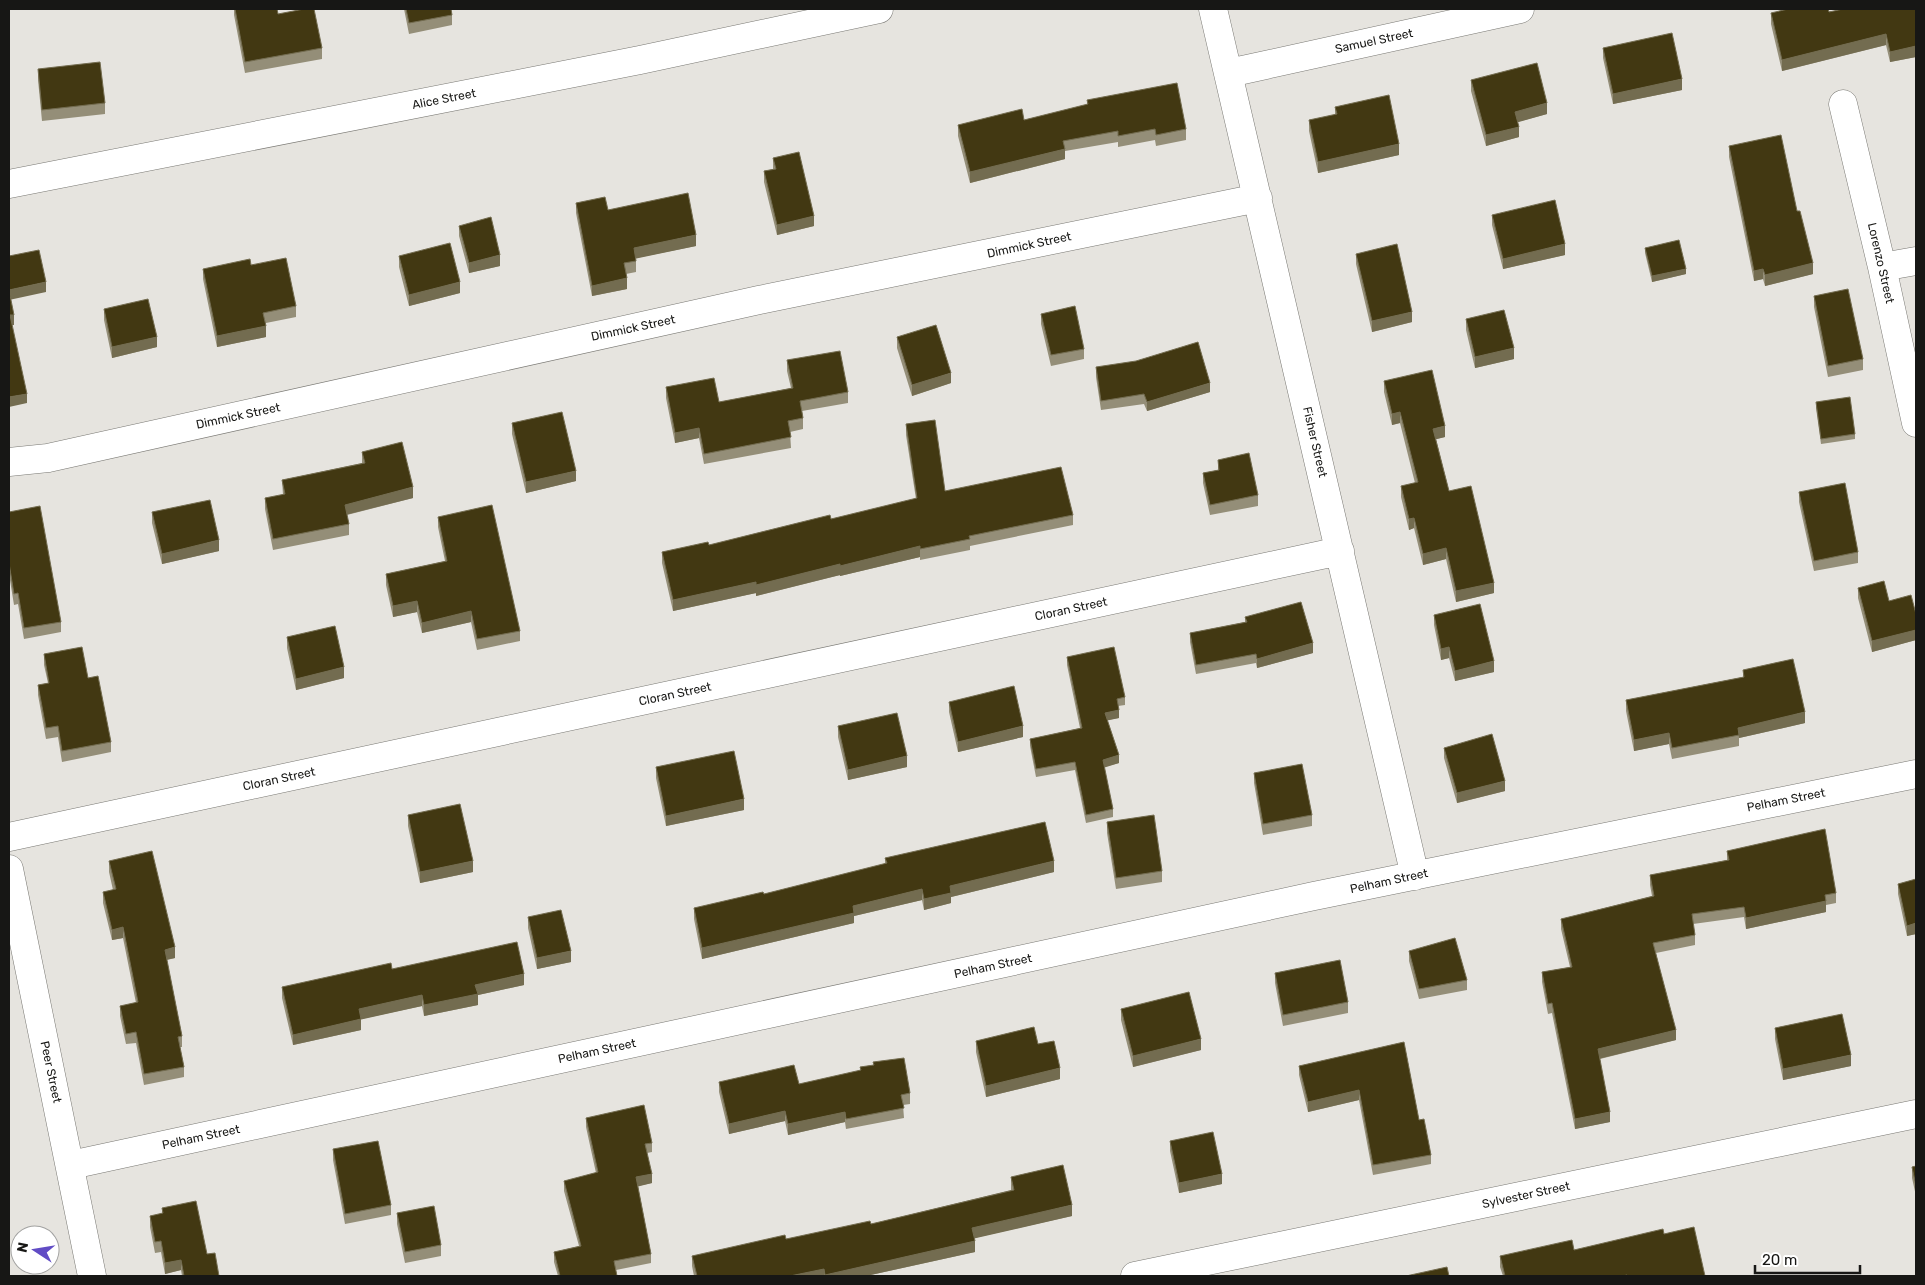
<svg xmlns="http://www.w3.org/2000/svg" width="1925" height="1285" viewBox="0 0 1925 1285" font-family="Rubik,sans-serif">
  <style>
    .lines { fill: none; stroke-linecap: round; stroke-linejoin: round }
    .street-casing { stroke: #797873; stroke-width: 29 }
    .street { stroke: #fff; stroke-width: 28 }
    .wall { fill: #948e78 }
    .shaded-wall { fill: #736c50 }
    .building { fill: #423812; stroke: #736c50 }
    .labels { text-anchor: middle; stroke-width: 5; stroke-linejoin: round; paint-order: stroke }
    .street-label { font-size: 12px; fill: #171715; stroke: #fff }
  </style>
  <rect width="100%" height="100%" fill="#e6e4df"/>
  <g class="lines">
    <g class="street-casing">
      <path id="street" d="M1213,9L1415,876
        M1229,73L1520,9
        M1843,104L1882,267L1916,423
        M9,184L640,60L879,9
        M1882,267L1916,261
        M9,462L48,458L759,300L1258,198
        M9,837L1340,551
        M9,869L92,1276
        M71,1165L1314,896L1916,774
        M1135,1276L1916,1114"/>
    </g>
    <use href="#street" class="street"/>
  </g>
  <path class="wall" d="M234,9H277L278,14L322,48V59L245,73L234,15Z
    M404,9H451L452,15V25L409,34Z
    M1916,9V57L1890,62L1886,45L1782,71L1771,24V13Z
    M1603,48L1682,90L1613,104L1603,58Z
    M38,69L105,103V114L42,121L38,80Z
    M1471,80L1547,114L1517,122L1519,137L1486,146L1471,91Z
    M1087,100L1186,129V140L1156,146L1155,140L1118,147V142L1065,151V159L970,183L958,136V125L1024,120L1087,105Z
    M1335,107L1399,155L1318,173L1309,131V120L1335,115Z
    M1729,146L1797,211L1813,274L1765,286L1763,279L1754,281L1729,157Z
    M773,158L814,226L777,235L764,182V171L773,169Z
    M576,203L608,210L696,246L636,258V272L626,274L627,289L592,296L576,213Z
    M1492,215L1565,255L1503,269L1492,225Z
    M459,226L500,266L469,273L459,236Z
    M1645,248L1686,274L1652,282L1645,253Z
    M1356,254L1412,322L1372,332L1356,264Z
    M399,256L460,293L409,306L399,267Z
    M203,269L296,306V317L266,323V337L217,347L203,279Z
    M1814,296L1863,359V370L1828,377L1814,307Z
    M104,309L157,347L112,358L104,320Z
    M1041,314L1084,349V359L1051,366L1041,324Z
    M1466,319L1514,359L1475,368L1466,330Z
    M897,337L951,383L912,396L897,348Z
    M787,360L848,392V403L802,411L803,418V429L790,432L791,448L704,464L699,438L675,443L666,398V387L719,402L791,388L787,371Z
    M1096,367L1210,392L1147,411L1144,404L1101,410L1096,377Z
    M1384,381L1445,437L1436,439L1449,491L1494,593L1456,602L1446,559L1423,565L1414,528L1409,530L1401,497V486L1415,483L1400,423L1392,425L1384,392Z
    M1816,402L1855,434V439L1821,444L1816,408Z
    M512,423L576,481L526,493L512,434Z
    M906,424L945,491L1073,515V525L970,546V550L920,560V557L840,576V575L756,596V593L673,611L662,563V552L709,545L831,519L916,499L906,435Z
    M362,452L413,498L347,515L349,524V535L273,550L265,509V498L283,495L282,480L362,463Z
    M1218,460L1258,495V506L1210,515L1203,483V473L1218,470Z
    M1799,492L1858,552V563L1814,571L1799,502Z
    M9,512L61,622V632L24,639L18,604L14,605L9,574Z
    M152,512L219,551L162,564L152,523Z
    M438,517L520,631V641L477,650L471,622L422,633L417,612L393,617L386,585V574L445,561L438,527Z
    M1858,588L1889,601L1916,614V640L1872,652L1858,598Z
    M1434,615L1494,672L1455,681L1449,658L1441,660L1434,625Z
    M1245,617L1313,653L1257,668L1256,663L1196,674L1190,642V633L1245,622Z
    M287,637L344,678L296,690L287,648Z
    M44,654L88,678L111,742V752L62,762L58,737L46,739L38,695V685L48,683L44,665Z
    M1067,657L1125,697V705L1118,706L1119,718L1107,720L1119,763L1104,767L1113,809V817L1086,823L1075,770L1036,777L1030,746V739L1080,728L1067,665Z
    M1743,670L1805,723L1739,738V746L1672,759L1669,744L1634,751L1626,711V700L1743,677Z
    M949,702L1023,737L958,752L949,712Z
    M838,726L907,767L848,780L838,737Z
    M1444,748L1505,791L1457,803L1444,758Z
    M656,767L744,810L666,826L656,778Z
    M1254,773L1312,815V826L1263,835L1254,783Z
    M408,815L473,872L420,883L408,826Z
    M1107,822L1162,871V882L1116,889L1107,833Z
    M1727,851L1836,893V903L1826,905V912L1746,929L1744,917L1693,924L1695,935V945L1656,953L1676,1040L1600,1059L1610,1122L1575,1129L1552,1013L1548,1014L1542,982V972L1570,967L1561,929V919L1652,896L1650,885V875L1727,860Z
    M885,858L1054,872L951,897V903L924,910L922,900L854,916V923L702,959L694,919V908L764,894L885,864Z
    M109,861L175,958L167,960L182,1036V1047H180L184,1067V1077L144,1085L136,1043L126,1044L120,1016V1006L136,1003L123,938L112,940L103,903V892L113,890L109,872Z
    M1916,879V934L1907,936L1898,894V884Z
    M528,917L571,962L537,969L528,928Z
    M1409,951L1467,980V990L1419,999L1409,961Z
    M392,969L524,985L478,995V1005L424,1016L422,1006L361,1019V1030L293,1045L282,998V987Z
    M1275,973L1348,1002V1013L1283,1026L1275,983Z
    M1121,1009L1201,1050L1133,1067L1121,1020Z
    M1775,1028L1851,1066L1783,1080L1775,1039Z
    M976,1041L1038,1044L1060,1079L986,1097L976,1052Z
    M1404,1042L1419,1120L1431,1155V1164L1373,1175L1359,1100L1308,1112L1299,1075V1066Z
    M873,1062L910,1093V1104L903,1105L904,1118L846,1129L845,1122L788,1135L785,1121L729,1134L719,1092V1082L799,1084L860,1071V1067L873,1065Z
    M586,1118L652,1143V1152L647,1153L652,1183L638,1186L651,1254V1263L616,1270L617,1276H558L554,1262V1252L579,1246L564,1191V1181L596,1173L586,1127Z
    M1170,1141L1222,1184L1179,1193L1170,1151Z
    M333,1149L391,1205V1215L345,1224L333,1160Z
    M1916,1166V1196L1912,1178V1167Z
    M1011,1177L1072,1216L974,1238L975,1252L866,1276H694L692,1266V1256L871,1224L1011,1190Z
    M162,1208L207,1254L219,1276H182L181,1270L165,1274L161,1252L155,1253L150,1227V1216L162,1214Z
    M397,1213L441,1245V1256L405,1263L397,1224Z
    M1664,1234L1705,1276H1503L1500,1267V1256L1574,1250Z"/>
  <path class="shaded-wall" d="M1886,34V45L1782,71V60Z
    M1916,46V57L1890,62V52Z
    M1682,79V90L1613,104V94Z
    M1547,103V114L1515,123V112Z
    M1519,127V137L1486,146V135Z
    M1399,144V155L1318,173V162Z
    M1065,149V159L970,183V172Z
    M814,216V226L777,235V225Z
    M696,235V246L634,259V248Z
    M1565,244V255L1503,269V259Z
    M500,255V266L469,273V263Z
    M1813,263V274L1765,286V275Z
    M1686,269V274L1652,282V276Z
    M1763,269V279L1754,281V271Z
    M627,278V289L592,296V286Z
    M46,282V292L9,300V290Z
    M460,282V293L409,306V295Z
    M1412,312V322L1372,332V321Z
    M10,315H14V325H10Z
    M266,326V337L217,347V336Z
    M157,337V347L112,358V347Z
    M1514,348V359L1475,368V357Z
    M951,373V383L912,396V385Z
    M1210,383V392L1147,411V402Z
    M27,394V403L9,407V397Z
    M1400,412V423L1392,425V414Z
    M1445,426V437L1433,440V429Z
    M699,428V438L675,443V433Z
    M576,471V481L526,493V482Z
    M413,487V498L345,515V505Z
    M1414,518V528L1409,530V519Z
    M219,540V551L162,564V554Z
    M920,546V557L840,576V566Z
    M1446,548V559L1423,565V554Z
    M840,564V575L756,596V585Z
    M756,582V593L673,611V600Z
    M1494,583V593L1456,602V591Z
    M417,601V612L393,617V606Z
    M471,611V622L422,633V623Z
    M1916,630V640L1872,652V641Z
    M1313,643V653L1257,668V659Z
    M1449,647V658L1441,660V649Z
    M1494,661V672L1455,681V671Z
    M344,667V678L296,690V679Z
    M1119,710V718L1105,721V713Z
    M1805,712V723L1739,738L1738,728Z
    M1023,726V737L958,752V742Z
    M1669,733V744L1634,751V740Z
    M1119,755V763L1103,768V760Z
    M907,756V767L848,780V770Z
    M1505,781V791L1457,803V793Z
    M744,799V810L666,826V816Z
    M473,861V872L420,883V872Z
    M1054,861V872L951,897V903L924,910V899L950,886Z
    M922,889V900L854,916V923L702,959V948L853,906Z
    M1826,901V912L1746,929V918Z
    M1916,923V934L1907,936V926Z
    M123,927V938L112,940V930Z
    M175,947V958L165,960V950Z
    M571,951V962L537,969V958Z
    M524,974V985L478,995V1005L424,1016V1005L475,985Z
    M422,995V1006L359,1020V1009Z
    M361,1019V1030L293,1045V1035Z
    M1676,1030V1040L1598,1059V1049Z
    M1201,1039V1050L1133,1067V1056Z
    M1851,1055V1066L1783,1080V1069Z
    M1060,1068V1079L986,1097V1086Z
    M1359,1090V1100L1308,1112V1102Z
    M785,1111V1121L729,1134V1124Z
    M845,1112V1122L788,1135V1124Z
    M1610,1112V1122L1575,1129V1119Z
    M652,1174V1183L636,1187V1177Z
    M1222,1174V1184L1179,1193V1183Z
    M1072,1205V1216L972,1239V1228Z
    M975,1241V1252L866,1276H825V1275Z
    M181,1260V1270L165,1274V1263Z
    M824,1269V1276H790Z"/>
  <path class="building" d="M235,9H277L278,14L304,9H314L322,48L245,62Z
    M406,9H451L452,15L409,23Z
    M1788,9H1828L1829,12L1843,9H1916V46L1890,52L1886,34L1782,60L1771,13Z
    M1672,33L1682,79L1613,94L1603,48Z
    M100,62L105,103L42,110L38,69Z
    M1537,63L1547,103L1515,112L1519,127L1486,135L1471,80Z
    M1177,83L1186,129L1156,135L1155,129L1118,136V131L1063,141L1065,149L970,172L958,125L1022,109L1024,120L1088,104L1087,100Z
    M1389,95L1399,144L1318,162L1309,120L1337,114L1335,107Z
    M1781,135L1797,211H1800L1813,263L1765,275L1763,269L1754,271L1729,146Z
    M799,152L814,216L777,225L764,171L776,169L773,158Z
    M688,193L696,235L634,248L636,261L624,263L627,278L592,286L576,203L605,197L608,210Z
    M1555,200L1565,244L1503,259L1492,215Z
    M491,217L500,255L469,263L459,226Z
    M1679,240L1686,269L1652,276L1645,248Z
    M450,243L460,282L409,295L399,256Z
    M1397,244L1412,312L1372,321L1356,254Z
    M39,250L46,282L9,290L14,315H10L27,394L9,397V256Z
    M286,258L296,306L263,313L266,326L217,336L203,269L250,259L251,265Z
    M1848,289L1863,359L1828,366L1814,296Z
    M148,299L157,337L112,347L104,309Z
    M1075,306L1084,349L1051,355L1041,314Z
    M1504,310L1514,348L1475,357L1466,319Z
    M936,325L951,373L912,385L897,337Z
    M1198,342L1210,383L1147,402L1144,394L1101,401L1096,367L1136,361Z
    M840,351L848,392L800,401L803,418L788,421L791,437L704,454L699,428L675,433L666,387L714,378L719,402L793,388L787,360Z
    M1432,370L1445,426L1433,429L1449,491L1471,486L1494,583L1456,591L1446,548L1423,554L1414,518L1409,519L1401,486L1418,482L1400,412L1392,414L1384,381Z
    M1850,397L1855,434L1821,439L1816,402Z
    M562,412L576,471L526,482L512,423Z
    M935,420L945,491L1061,467L1073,515L969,536L970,539L920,549V546L840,566V564L756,585V582L673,600L662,552L708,542L709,545L830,515L831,519L917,498L906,424Z
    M402,442L413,487L345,505L349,524L273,539L265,498L285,494L282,480L365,463L362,452Z
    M1249,453L1258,495L1210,505L1203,473L1219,470L1218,460Z
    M1845,483L1858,552L1814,561L1799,492Z
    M210,500L219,540L162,554L152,512Z
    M492,505L520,631L477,639L471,611L422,623L417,601L393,606L386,574L447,561L438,517Z
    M40,506L61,622L24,628L18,593L14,594L9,563V512Z
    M1884,581L1889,601L1911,595L1916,614V630L1872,641L1858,588Z
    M1301,602L1313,643L1257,659L1256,654L1196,665L1190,633L1247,622L1245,617Z
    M1480,604L1494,661L1455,671L1449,647L1441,649L1434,615Z
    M335,626L344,667L296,679L287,637Z
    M82,647L88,678L98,676L111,742L62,751L58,726L46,728L38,685L49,683L44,654Z
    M1114,647L1125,697L1117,699L1119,710L1105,713L1119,755L1103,760L1113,809L1086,815L1075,762L1036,769L1030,739L1082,728L1067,657Z
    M1793,659L1805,712L1738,728L1739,735L1672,748L1669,733L1634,740L1626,700L1744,677L1743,670Z
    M1014,686L1023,726L958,742L949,702Z
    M897,713L907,756L848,770L838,726Z
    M1492,734L1505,781L1457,793L1444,748Z
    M734,751L744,799L666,816L656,767Z
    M1302,764L1312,815L1263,824L1254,773Z
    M460,804L473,861L420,872L408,815Z
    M1154,815L1162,871L1116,878L1107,822Z
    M1045,822L1054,861L950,886L951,893L924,899L922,889L853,906L854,913L702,948L694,908L763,892L764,894L887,863L885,858Z
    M1825,829L1836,893L1825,895L1826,901L1746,918L1744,907L1692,914L1695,935L1653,943L1676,1030L1598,1049L1610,1112L1575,1119L1552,1003L1548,1004L1542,972L1572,967L1561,919L1654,896L1650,875L1729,860L1727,851Z
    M152,851L175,947L165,950L182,1036L178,1037L184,1067L144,1074L136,1032L126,1034L120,1006L138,1002L123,927L112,930L103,892L116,889L109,861Z
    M1916,879V923L1907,926L1898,884Z
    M561,910L571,951L537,958L528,917Z
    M1455,938L1467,980L1419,989L1409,951Z
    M517,942L524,974L475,985L478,994L424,1005L422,995L359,1009L361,1019L293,1035L282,987L391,963L392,969Z
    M1340,960L1348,1002L1283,1015L1275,973Z
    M1189,992L1201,1039L1133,1056L1121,1009Z
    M1842,1014L1851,1055L1783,1069L1775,1028Z
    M1034,1027L1038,1044L1054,1041L1060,1068L986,1086L976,1041Z
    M1404,1042L1419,1120L1424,1119L1431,1155L1373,1165L1359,1090L1308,1102L1299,1066Z
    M904,1058L910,1093L901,1095L904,1108L846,1119L845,1112L788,1124L785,1111L729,1124L719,1082L794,1065L799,1084L861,1070L860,1067L874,1065L873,1062Z
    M644,1105L652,1143L645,1144L652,1174L636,1177L651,1254L614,1261L617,1276H560L554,1252L581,1246L564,1181L598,1172L586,1118Z
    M1213,1132L1222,1174L1179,1183L1170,1141Z
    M378,1141L391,1205L345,1214L333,1149Z
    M1063,1165L1072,1205L972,1228L975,1241L825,1275L824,1269L790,1276H697L692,1256L785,1235L786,1239L870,1221L871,1224L1014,1190L1011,1177Z
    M1916,1166V1186L1912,1167Z
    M196,1201L207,1254L215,1253L219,1276H184L181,1260L165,1263L161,1241L155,1242L150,1216L163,1213L162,1208Z
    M434,1206L441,1245L405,1252L397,1213Z
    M1694,1227L1705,1276H1627V1275L1623,1276H1505L1500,1256L1572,1240L1574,1250L1663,1229L1664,1234Z
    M1447,1267L1449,1276H1406Z"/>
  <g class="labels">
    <g class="street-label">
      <text transform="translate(1374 41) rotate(-12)" y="4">Samuel Street</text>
      <text transform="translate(444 99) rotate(-11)" y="4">Alice Street</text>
      <text transform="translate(1029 245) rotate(-12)" y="4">Dimmick Street</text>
      <text transform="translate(1881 263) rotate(77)" y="4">Lorenzo Street</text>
      <text transform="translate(633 328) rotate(-12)" y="4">Dimmick Street</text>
      <text transform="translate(238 416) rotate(-12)" y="4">Dimmick Street</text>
      <text transform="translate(1315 442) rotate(77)" y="4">Fisher Street</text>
      <text transform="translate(1071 609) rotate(-12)" y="4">Cloran Street</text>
      <text transform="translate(675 694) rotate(-12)" y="4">Cloran Street</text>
      <text transform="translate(279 779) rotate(-12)" y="4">Cloran Street</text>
      <text transform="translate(1786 800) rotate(-11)" y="4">Pelham Street</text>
      <text transform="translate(1389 881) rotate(-12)" y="4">Pelham Street</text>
      <text transform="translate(993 966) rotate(-12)" y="4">Pelham Street</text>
      <text transform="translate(597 1051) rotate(-12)" y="4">Pelham Street</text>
      <text transform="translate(51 1072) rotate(78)" y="4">Peer Street</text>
      <text transform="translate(201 1137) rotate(-12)" y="4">Pelham Street</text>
      <text transform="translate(1526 1195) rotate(-12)" y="4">Sylvester Street</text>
    </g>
  </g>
  <rect width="1925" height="1285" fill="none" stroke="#171715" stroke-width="20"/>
  <g transform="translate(35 1250) rotate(282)"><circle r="24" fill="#ffffff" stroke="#a2a2a1"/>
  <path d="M0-4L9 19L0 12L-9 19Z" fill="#614cc5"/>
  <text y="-8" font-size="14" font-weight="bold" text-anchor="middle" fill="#171715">N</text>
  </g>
  <path d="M1755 1265v8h105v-8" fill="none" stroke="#171715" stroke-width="2.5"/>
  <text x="1762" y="1265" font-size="15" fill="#171715" stroke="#ffffff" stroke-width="4" paint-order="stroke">20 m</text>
</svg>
